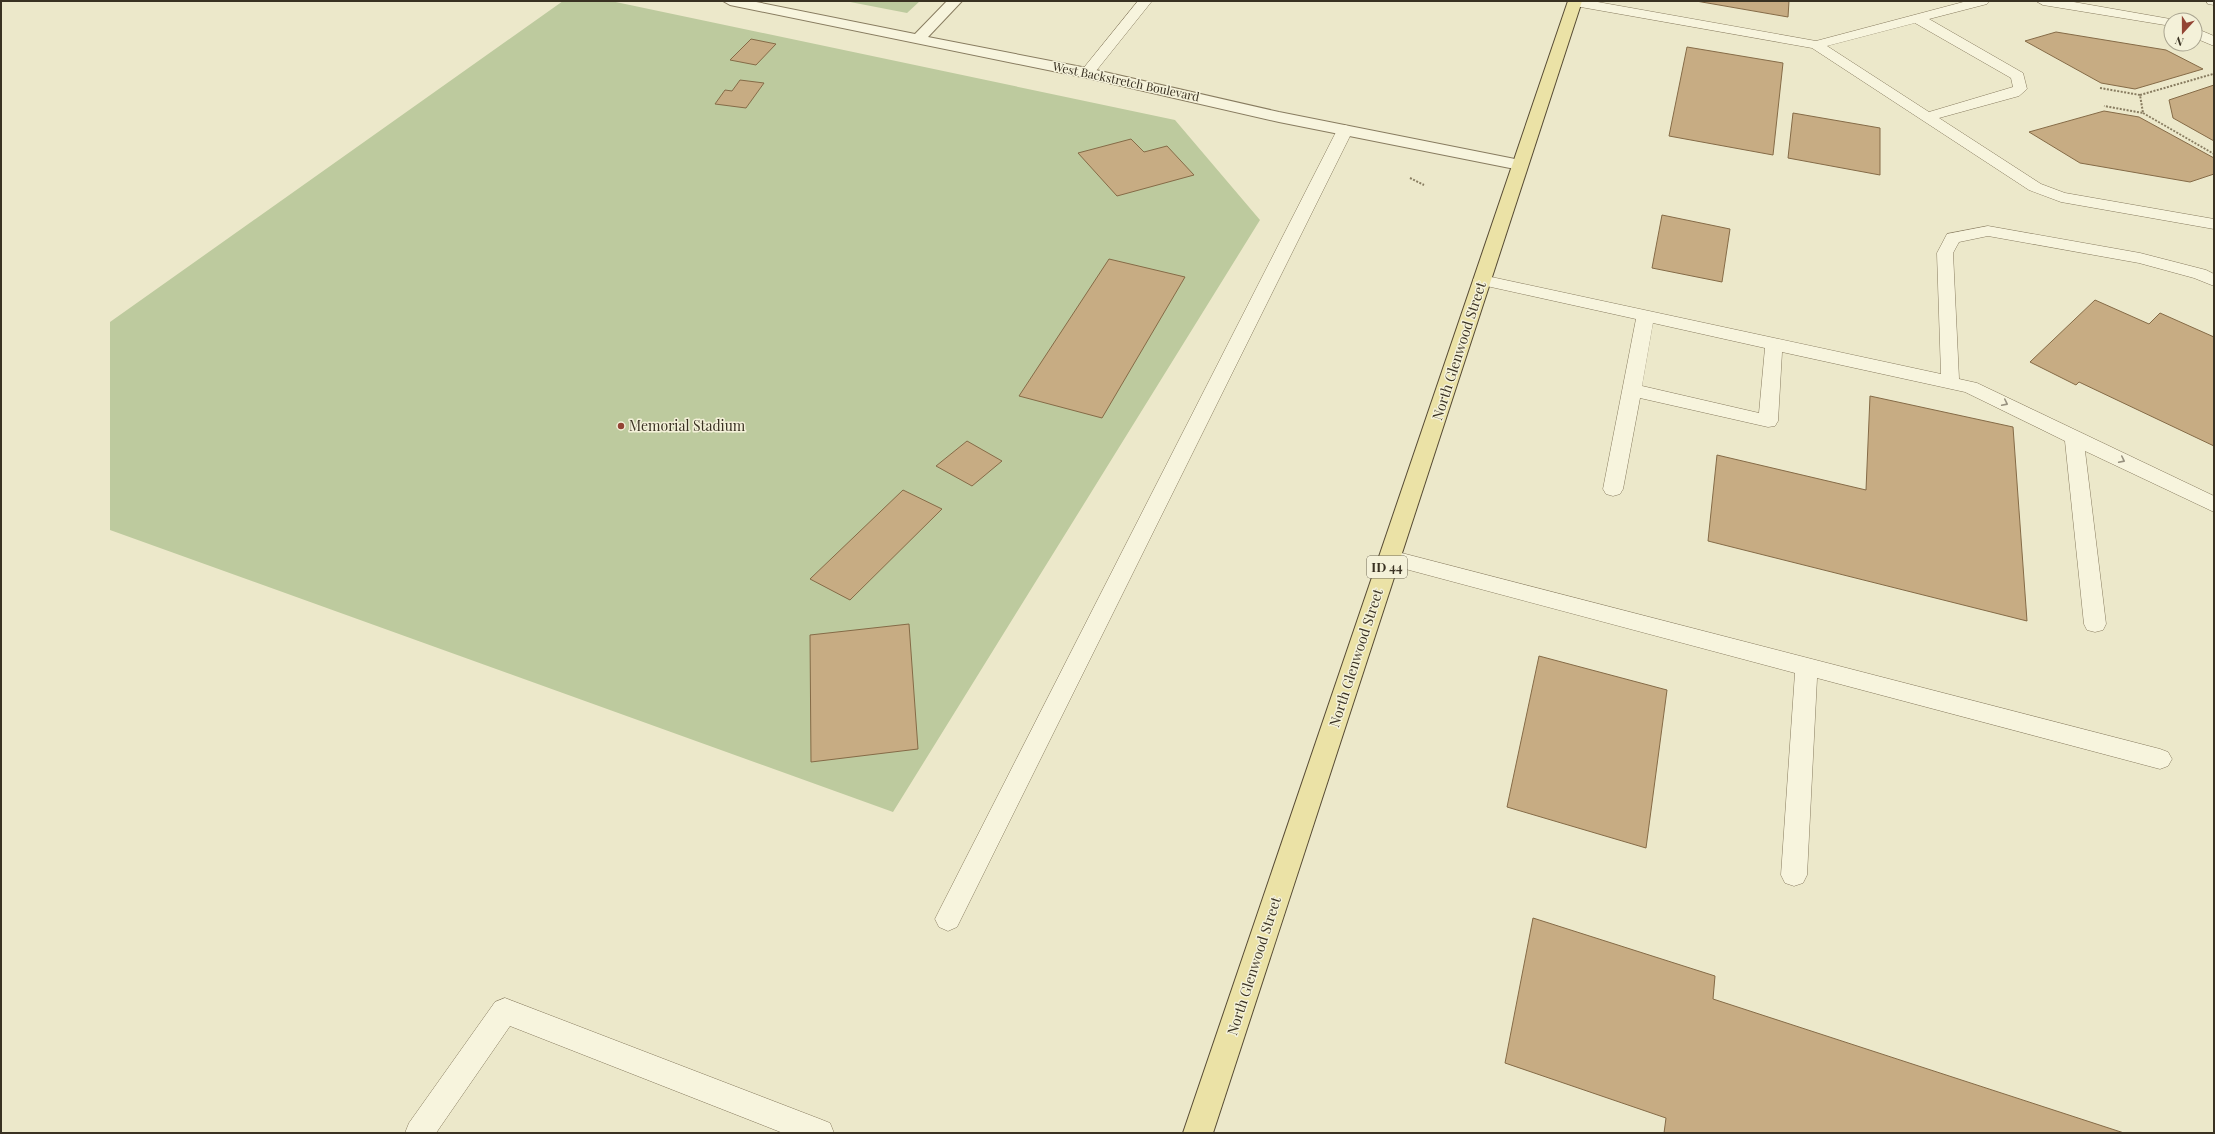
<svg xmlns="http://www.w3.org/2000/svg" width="2215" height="1134" viewBox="0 0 2215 1134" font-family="'Playfair Display',serif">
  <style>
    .green { fill: #bdca9e }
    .building { fill: #c7ac83; stroke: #856b47 }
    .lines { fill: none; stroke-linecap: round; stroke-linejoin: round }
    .lane-casing { stroke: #887c60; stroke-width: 1 }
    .street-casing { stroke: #887c60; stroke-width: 2 }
    .primary-casing { stroke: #564a33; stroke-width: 2 }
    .path { stroke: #887c60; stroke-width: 2; stroke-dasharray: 2 1.5; stroke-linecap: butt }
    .lane { fill: #f7f4dd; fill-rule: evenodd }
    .street { fill: #f7f4dd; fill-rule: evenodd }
    .primary { fill: #ebe2a6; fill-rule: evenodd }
    .oneway { stroke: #989280 }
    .poi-dot { fill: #934434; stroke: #f4f1d9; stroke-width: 1.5 }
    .labels { text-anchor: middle; stroke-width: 3; stroke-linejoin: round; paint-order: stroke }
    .far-street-label { font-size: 12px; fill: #393122; stroke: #f4f1d9 }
    .shield { fill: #f4f1d9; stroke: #716b59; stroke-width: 1 }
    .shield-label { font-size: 13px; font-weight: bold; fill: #393122 }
    .street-label { font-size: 14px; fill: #393122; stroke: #f4f1d9 }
    .poi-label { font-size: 14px; fill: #393122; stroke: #f4f1d9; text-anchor: start }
  </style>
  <rect width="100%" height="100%" fill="#ece8ca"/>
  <path class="green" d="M563,1H611L1175,120L1260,220L893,812L110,530V322Z
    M845,1H920L907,13Z"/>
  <path class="building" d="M1696,1H1789L1788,17Z
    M2056,32L2166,50L2203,69L2135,89L2101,83L2025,41Z
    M751,39L776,44L756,65L730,60Z
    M1687,47L1783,63L1773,155L1669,136Z
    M740,80L764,83L746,108L715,104L725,90L732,91Z
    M2214,85V141L2173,118L2169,100Z
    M2104,111L2139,117L2214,158V174L2190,182L2080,163L2029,132Z
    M1793,113L1880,128V175L1788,158Z
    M1131,139L1144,152L1167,146L1194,175L1117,196L1078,153Z
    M1662,215L1730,229L1722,282L1652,268Z
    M1109,259L1185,277L1102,418L1019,396Z
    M2095,300L2149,324L2160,313L2214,337V446L2079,382L2076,385L2030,362Z
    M1870,396L2013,427L2027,621L1708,541L1717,455L1866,490Z
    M967,441L1002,461L972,486L936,466Z
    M903,490L942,509L850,600L810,579Z
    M909,624L918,749L811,762L810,635Z
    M1539,656L1667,690L1646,848L1507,807Z
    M1533,918L1715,976L1713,999L2124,1133H1664L1666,1118L1505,1063Z"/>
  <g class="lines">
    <g class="lane-casing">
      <path id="lane" d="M1138,1H1152L1092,76H1082L1080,73L1082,70Z
        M1569,1H1592L1816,41L1967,1H1989L1987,4L1929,19L2023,73L2027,89L2019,96L1939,118L2041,184L2065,193L2214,219V229L2061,202L2029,190L1812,48L1575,6L1570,5ZM1915,23L2011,78L2013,87L1929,112L1827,46Z
        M2036,1H2068L2176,20H2171V26L2043,5Z
        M2206,1H2214V5L2208,4Z
        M2195,28L2214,36V46L2195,38Z
        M1345,125L1350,127L1353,130L957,927L948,931L939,927L935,919L939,911L1337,130L1340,127Z
        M1988,226L2140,253L2206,270L2214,274V286L2194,278L2139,263L1988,236L1959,242L1953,253L1959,379L1977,383L2214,496V512L2085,451L2106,624L2103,630L2095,632L2087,630L2084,624L2065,441L1965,392L1782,352L1778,421L1775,426L1768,427L1640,398L1623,489L1620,494L1613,496L1606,494L1603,489L1636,319L1482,285L1476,284L1473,280L1476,276L1482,275L1941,374L1937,253L1947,234ZM1653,323L1765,348L1759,413L1642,386Z
        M1390,550L2160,749L2168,752L2172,759L2168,766L2160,769L1817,678L1807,875L1803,883L1794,886L1785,883L1781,875L1795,673L1383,563L1380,558L1383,553Z
        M505,998L820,1119L830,1123L834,1133H783L510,1026L436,1133H405L409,1123L495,1002Z"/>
    </g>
    <g class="street-casing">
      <path id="street" d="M723,1H751L915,34L947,1H962L928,37L1087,68L1279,112L1520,160L1526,162L1528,165L1526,168L1520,170L1279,122L1087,78L730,5Z"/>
    </g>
    <g class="primary-casing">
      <path id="primary" d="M1568,1H1582L1213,1133H1183Z"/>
    </g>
    <path class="path" d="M2100,88L2140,95L2143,113L2104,106
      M2140,95L2213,74
      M2143,113L2214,154
      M1410,178L1424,185"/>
    <use href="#lane" class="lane"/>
    <use href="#street" class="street"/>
    <use href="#primary" class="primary"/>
  </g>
  <defs><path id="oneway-chevron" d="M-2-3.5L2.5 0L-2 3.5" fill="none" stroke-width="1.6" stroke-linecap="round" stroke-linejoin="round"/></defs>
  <g class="oneway">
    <use href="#oneway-chevron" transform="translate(2005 403) rotate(26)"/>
    <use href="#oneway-chevron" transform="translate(2122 460) rotate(26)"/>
  </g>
  <circle class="poi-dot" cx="621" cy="426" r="4"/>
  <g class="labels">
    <g class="far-street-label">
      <text transform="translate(1126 82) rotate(12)" y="4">West Backstretch Boulevard</text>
    </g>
    <rect class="shield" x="1367" y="556" width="40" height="22" rx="3"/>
    <g class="shield-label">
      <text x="1387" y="572">ID 44</text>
    </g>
    <g class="street-label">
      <text transform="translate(1459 351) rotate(-72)" y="5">North Glenwood Street</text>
      <text transform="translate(1356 658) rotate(-72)" y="5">North Glenwood Street</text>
      <text transform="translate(1254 966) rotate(-72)" y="5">North Glenwood Street</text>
    </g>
    <g class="poi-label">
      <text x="629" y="431">Memorial Stadium</text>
    </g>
  </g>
  <rect width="2215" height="1134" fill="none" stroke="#393122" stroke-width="4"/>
  <g transform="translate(2183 32) rotate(201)"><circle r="19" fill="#f4f1d9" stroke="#a9a490"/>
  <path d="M0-3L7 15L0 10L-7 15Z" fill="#934434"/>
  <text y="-6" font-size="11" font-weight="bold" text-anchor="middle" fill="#393122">N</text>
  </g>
</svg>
